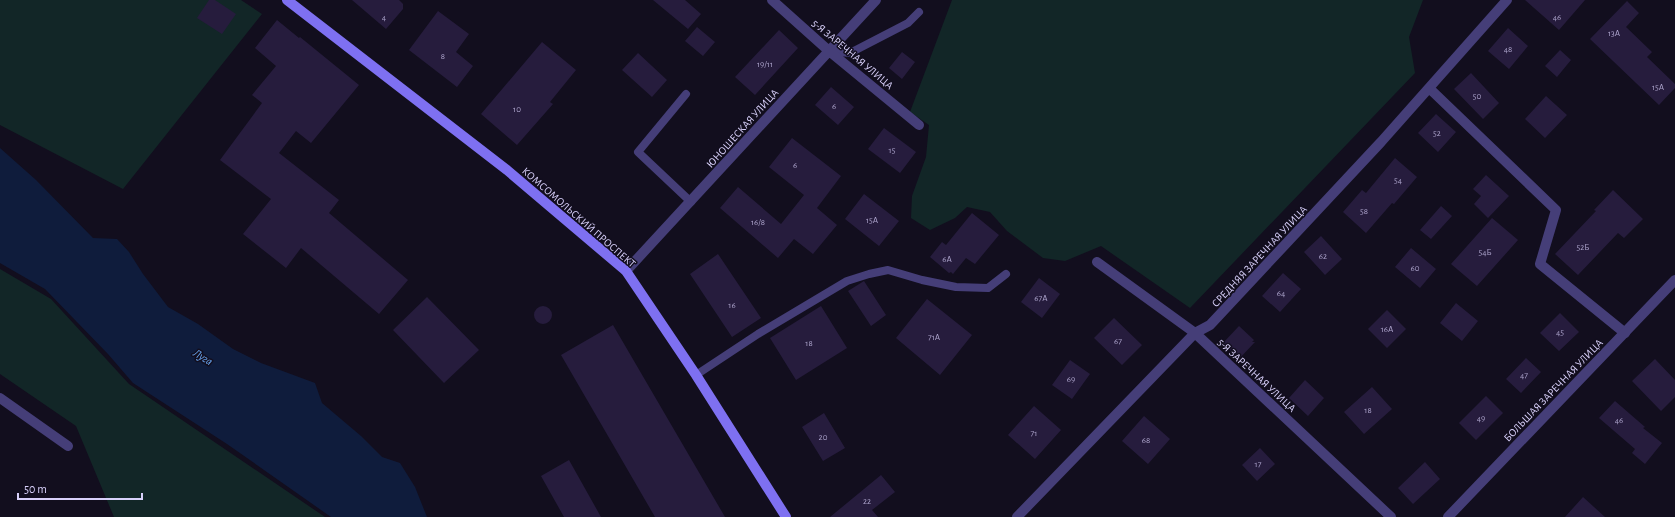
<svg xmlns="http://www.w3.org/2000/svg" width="1675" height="517" viewBox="0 0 1675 517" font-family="'Alegreya Sans',sans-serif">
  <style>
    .green { fill: #122627 }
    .water { fill: #0f1c3c }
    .building { fill: #261c3d }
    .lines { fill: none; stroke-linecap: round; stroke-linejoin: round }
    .service { stroke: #453e78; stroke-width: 8 }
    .minor { stroke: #453e78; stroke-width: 10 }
    .tertiary { stroke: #453e78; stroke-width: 10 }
    .secondary { stroke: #7e70f1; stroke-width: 10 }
    .labels { text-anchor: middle; stroke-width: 3; stroke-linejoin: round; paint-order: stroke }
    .number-label { font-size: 9px; fill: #aca3cb }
    .street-label { font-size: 11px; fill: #d8d0fa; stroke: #120e1e }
    .water-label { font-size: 12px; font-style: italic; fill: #68a5f0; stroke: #120e1e }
  </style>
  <rect width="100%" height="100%" fill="#120e1e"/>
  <path class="green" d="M0,0H241L262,14L123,189L0,125Z
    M952,0H1423L1409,37L1415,73L1190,308L1101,246L1065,261L1043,258L1007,231L990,212L967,207L955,218L930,230L911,218L912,196L926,157L929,125L910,112Z
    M0,269L51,299L129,384L325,517H114L76,426L0,374Z"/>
  <path class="water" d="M0,148L36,180L93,238L117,239L129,252L143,274L168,307L198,324L233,349L261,363L315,383L322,403L361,436L382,457L400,463L415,487L427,517H331L227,444L133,383L108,354L45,289L0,263Z"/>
  <path class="building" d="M209,0H215L236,14L222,34L197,18Z
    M352,0H399L403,4V9L386,29Z
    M653,0H685L701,14L688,29Z
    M1525,0H1585L1559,30Z
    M1627,1L1639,13L1626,27L1652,52L1647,57L1675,84V88L1659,105L1590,39Z
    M438,11L469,34L456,52L473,66L457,87L409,50Z
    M277,20L299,38L300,37L359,85L311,143L296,131L279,153L339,200L329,213L408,280L379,314L301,248L286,268L243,234L271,199L220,160L262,103L252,95L276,66L255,48Z
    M697,27L715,42L703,56L685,41Z
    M1508,28L1528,46L1509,69L1488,51Z
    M779,30L798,48L755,95L735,77Z
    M542,42L576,70L550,102L553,104L517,145L481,114Z
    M1560,50L1571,60L1557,77L1545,66Z
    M902,52L915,62L902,79L889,68Z
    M638,53L667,80L652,97L622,70Z
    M1471,73L1499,103L1483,119L1454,89Z
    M831,87L854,107L838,125L815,105Z
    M1546,96L1567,115L1545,138L1525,119Z
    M1436,114L1456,132L1438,152L1418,133Z
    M884,128L916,152L900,173L868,149Z
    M792,138L841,176L817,208L837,225L813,254L794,239L778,258L720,208L738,187L781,224L804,195L769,167Z
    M1395,158L1417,177L1394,204L1392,203L1366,233L1343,212L1362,190L1366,193Z
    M1486,175L1509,196L1488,218L1474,204L1481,196L1473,189Z
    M1613,190L1643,219L1624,238L1618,233L1578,275L1555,254L1596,211L1594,210Z
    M864,194L899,221L879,246L845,219Z
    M1441,206L1452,216L1431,239L1420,230Z
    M972,213L999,235L975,264L966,258L953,274L951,272L949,273L930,257L942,242L946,245Z
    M1492,218L1518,240L1477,286L1451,264Z
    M1321,236L1342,259L1325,275L1304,252Z
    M1411,248L1436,269L1420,288L1395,267Z
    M718,254L761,318L732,337L690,274Z
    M1283,273L1301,289L1280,312L1262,296Z
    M1039,278L1060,294L1042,318L1021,302Z
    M864,281L886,315L871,326L848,291Z
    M427,297L479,350L444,383L393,330Z
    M927,299L972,335L940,375L896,338Z
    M1456,303L1478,321L1462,341L1440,323Z
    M534 315a9 9 0 1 1 18 0a9 9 0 1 1-18 0Z
    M821,306L847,348L796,380L770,338Z
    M1387,310L1406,329L1387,348L1368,329Z
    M1560,313L1579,332L1559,351L1540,333Z
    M1114,318L1142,345L1122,365L1094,338Z
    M613,325L725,517H655L561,355Z
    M1239,326L1254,340L1252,342H1255L1239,359L1223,343Z
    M1526,358L1541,372L1521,393L1506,379Z
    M1655,359L1675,380V397L1661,411L1632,381Z
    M1070,360L1090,374L1072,399L1052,385Z
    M1305,380L1324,398L1308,416L1289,398Z
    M1372,387L1392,409L1364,434L1344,412Z
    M1486,396L1503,413L1476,440L1459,423Z
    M1615,401L1645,427L1643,428L1662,443L1645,464L1632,453L1635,449L1599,418Z
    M1034,406L1061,430L1035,459L1008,435Z
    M824,413L845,448L823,461L802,427Z
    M1144,416L1170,439L1148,464L1122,441Z
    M1260,448L1275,464L1257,481L1242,465Z
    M569,460L601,517H564L541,476Z
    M1425,462L1440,479L1413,504L1398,488Z
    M881,475L895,492L872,510L878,517H830Z
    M1583,497L1605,517H1565Z"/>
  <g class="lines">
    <path class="service" d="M829,51L850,53L908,23L919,12
      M686,94L638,152L691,202
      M696,375L758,334L847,281L869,274L888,270L922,280L956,287L988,288L1006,274"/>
    <path class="minor" d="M772,0L829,51L919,125
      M1429,88L1556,210L1540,264L1625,333
      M1097,262L1195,333L1391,517
      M626,271L876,0
      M0,398L68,446
      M1017,517L1195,333L1210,325L1381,142L1507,0"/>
    <path class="tertiary" d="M1448,517L1675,280"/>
    <path class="secondary" d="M287,0L507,170L626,271L696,375L786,517"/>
  </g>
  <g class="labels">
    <g class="number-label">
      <text x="384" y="20">4</text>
      <text x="1557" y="20">46</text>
      <text x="1614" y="36">13А</text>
      <text x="1508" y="52">48</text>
      <text x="443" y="59">8</text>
      <text x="765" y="67">19/11</text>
      <text x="1658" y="90">15А</text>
      <text x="1477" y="99">50</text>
      <text x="834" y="109">6</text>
      <text x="517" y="112">10</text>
      <text x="1437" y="136">52</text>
      <text x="892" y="153">15</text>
      <text x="795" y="168">6</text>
      <text x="1398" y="183">54</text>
      <text x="1364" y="214">58</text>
      <text x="872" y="223">15А</text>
      <text x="758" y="225">16/8</text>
      <text x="1583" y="250">52Б</text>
      <text x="1485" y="255">54Б</text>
      <text x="1323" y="259">62</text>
      <text x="947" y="262">6А</text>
      <text x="1415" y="271">60</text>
      <text x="1281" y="296">64</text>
      <text x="1041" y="301">67А</text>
      <text x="732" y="308">16</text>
      <text x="1387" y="332">16А</text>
      <text x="1560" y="335">45</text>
      <text x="934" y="340">71А</text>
      <text x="1118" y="344">67</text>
      <text x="809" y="346">18</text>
      <text x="1524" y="378">47</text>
      <text x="1071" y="382">69</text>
      <text x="1368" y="413">18</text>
      <text x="1481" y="421">49</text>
      <text x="1619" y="423">46</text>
      <text x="1034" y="436">71</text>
      <text x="823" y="440">20</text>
      <text x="1146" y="443">68</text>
      <text x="1258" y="467">17</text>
      <text x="867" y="504">22</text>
    </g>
    <g class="street-label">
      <text transform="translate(853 54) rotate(40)" y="4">5-Я ЗАРЕЧНАЯ УЛИЦА</text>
      <text transform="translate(742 128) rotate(-48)" y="4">ЮНОШЕСКАЯ УЛИЦА</text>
      <text transform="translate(579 217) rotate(41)" y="4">КОМСОМОЛЬСКИЙ ПРОСПЕКТ</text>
      <text transform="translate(1259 256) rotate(-47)" y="4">СРЕДНЯЯ ЗАРЕЧНАЯ УЛИЦА</text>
      <text transform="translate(1257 375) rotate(43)" y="4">5-Я ЗАРЕЧНАЯ УЛИЦА</text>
      <text transform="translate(1553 390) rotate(-46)" y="4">БОЛЬШАЯ ЗАРЕЧНАЯ УЛИЦА</text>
    </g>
    <g class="water-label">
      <text transform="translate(203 357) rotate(32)" y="4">Луга</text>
    </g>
  </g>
  <path d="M18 493v6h124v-6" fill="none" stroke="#d8d0fa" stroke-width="2"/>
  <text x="24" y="493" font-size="12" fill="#d8d0fa" stroke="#120e1e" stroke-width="3" paint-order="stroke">50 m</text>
</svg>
